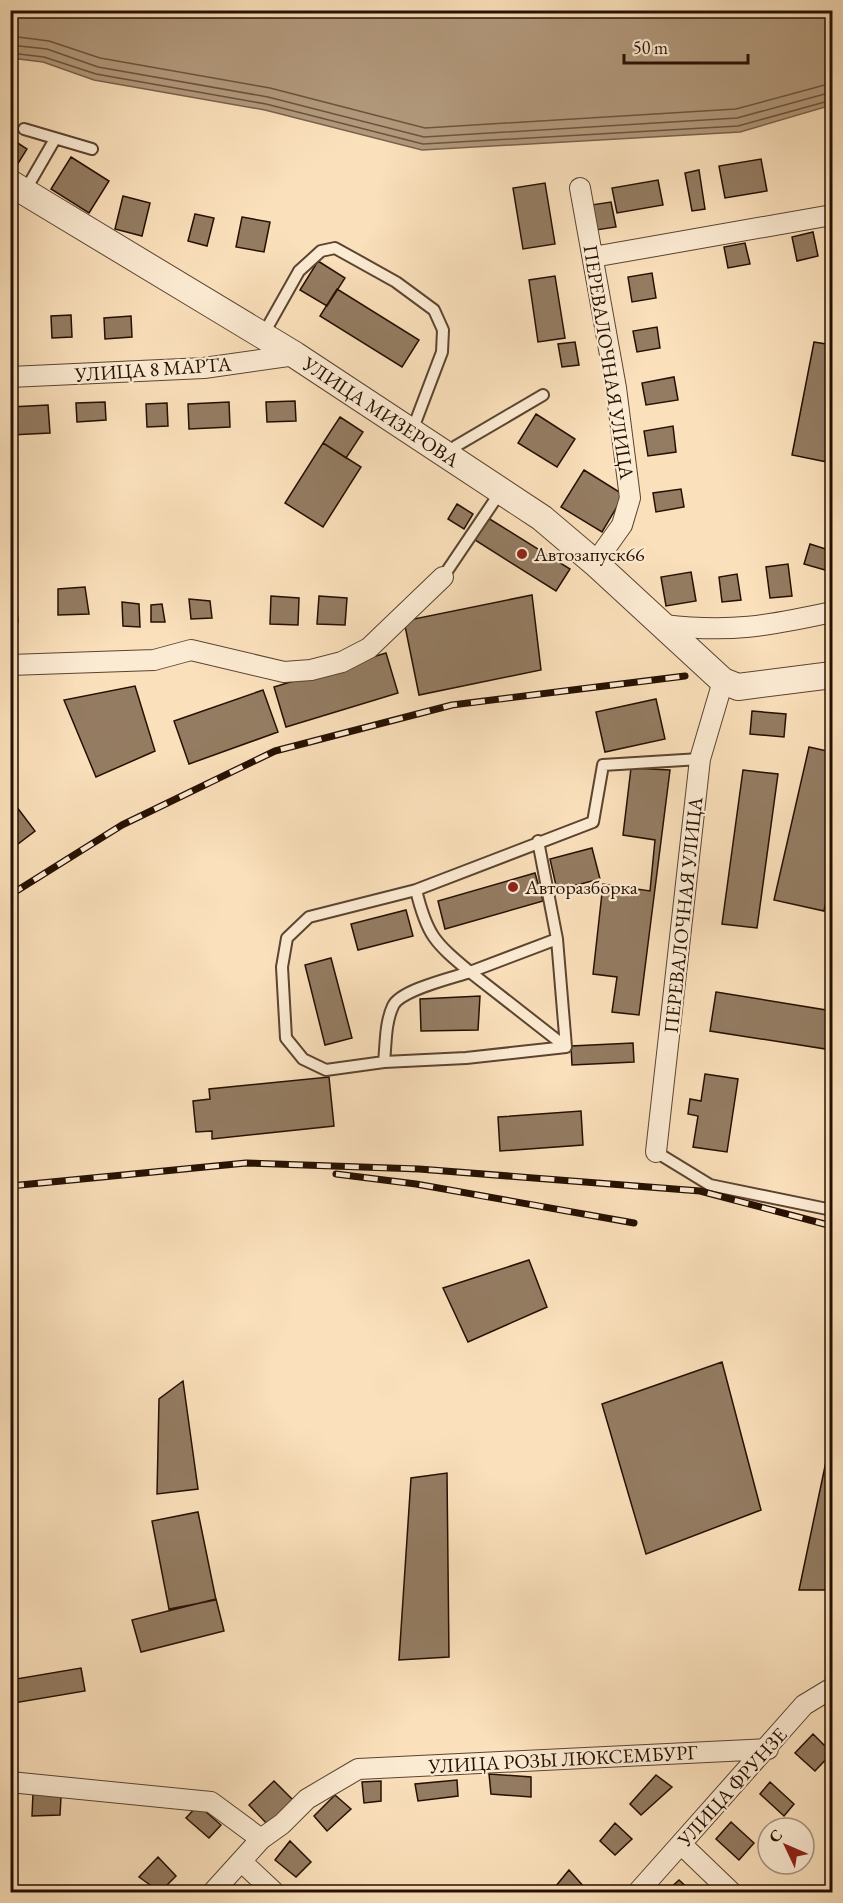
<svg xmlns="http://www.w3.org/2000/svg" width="843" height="1903" viewBox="0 0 843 1903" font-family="'EB Garamond',serif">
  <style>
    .water { fill: #b2997c; stroke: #7a624b; stroke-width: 1.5 }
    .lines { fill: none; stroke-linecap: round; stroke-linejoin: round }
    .shore { stroke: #6c543f; stroke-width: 1.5 }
    .building { fill: #947c62; stroke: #261002; stroke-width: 1.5 }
    .service-casing { stroke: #5b4430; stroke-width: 14 }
    .minor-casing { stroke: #5b4430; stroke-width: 22 }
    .tertiary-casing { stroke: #5b4430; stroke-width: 28 }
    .service { stroke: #fcebd3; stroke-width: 10 }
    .minor { stroke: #fcebd3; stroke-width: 20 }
    .tertiary { stroke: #fcebd3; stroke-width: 26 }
    .rail-casing { stroke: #261002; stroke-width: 7 }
    .rail { stroke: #fcebd3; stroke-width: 4.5; stroke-dasharray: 14; stroke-linecap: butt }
    .poi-dot { fill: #8f2418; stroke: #fcebd3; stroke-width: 2 }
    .labels { text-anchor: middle; stroke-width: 4.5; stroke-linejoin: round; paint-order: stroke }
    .street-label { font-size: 20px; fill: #261002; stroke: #fcebd3 }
    .poi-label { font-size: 20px; fill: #261002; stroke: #fcebd3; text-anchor: start }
  </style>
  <rect width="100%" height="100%" fill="#fae0bb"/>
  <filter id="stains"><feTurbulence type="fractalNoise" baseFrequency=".00333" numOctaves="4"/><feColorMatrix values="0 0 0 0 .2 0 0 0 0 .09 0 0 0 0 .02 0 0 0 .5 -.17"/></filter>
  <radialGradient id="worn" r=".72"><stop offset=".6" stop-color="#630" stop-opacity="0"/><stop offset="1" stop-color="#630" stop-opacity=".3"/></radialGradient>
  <path class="water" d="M11,10L832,11V105L740,132L422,150L265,110L94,80L43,62L11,58Z"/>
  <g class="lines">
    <path class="shore" d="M10,36L49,41L100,58L270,88L425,128L736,109L832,83
      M10,45L47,49L98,67L268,97L424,137L737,118L832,92
      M10,53L44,57L96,74L266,104L423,144L738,126L832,100"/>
  </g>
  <path class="building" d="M10,138L27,149L17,165L10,161Z
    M832,150V180L828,151Z
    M71,157L109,181L89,213L51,189Z
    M761,159L767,191L725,198L719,166Z
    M699,170L705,209L692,211L685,173Z
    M658,180L663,205L617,213L612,188Z
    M545,183L555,244L523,249L513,188Z
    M123,196L150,203L142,236L115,229Z
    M611,202L616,227L596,230L591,205Z
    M195,214L214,218L207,246L188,241Z
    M242,217L270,222L264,252L236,247Z
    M813,232L818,256L797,261L792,237Z
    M745,243L750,264L728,268L724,247Z
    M318,261L345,278L327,306L300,290Z
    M652,273L656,298L632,302L628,277Z
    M555,276L565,338L538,342L529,280Z
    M337,289L419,340L402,367L320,316Z
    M10,315H15L17,343H10Z
    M71,315L72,337L52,338L51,316Z
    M131,316L132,337L105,339L104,318Z
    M657,327L660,348L637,352L633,331Z
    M575,342L579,365L562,367L558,344Z
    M814,342L832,345V463L792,455Z
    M674,377L678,400L646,405L642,383Z
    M295,401L296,421L267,422L266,402Z
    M105,402L106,420L77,422L76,403Z
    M229,402L230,427L189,429L188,404Z
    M167,403L168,426L147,427L146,404Z
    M48,405L50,433L11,435L10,407Z
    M536,414L575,439L557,467L518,443Z
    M340,417L363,432L346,458L323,443Z
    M673,426L676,452L648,456L644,431Z
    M323,443L361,467L323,527L285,503Z
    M584,470L624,495L602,532L561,507Z
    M681,489L684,507L656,512L653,493Z
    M457,504L473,514L464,529L448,519Z
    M488,518L570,569L556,591L475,540Z
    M810,544L832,551V572L804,564Z
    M788,564L792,596L770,598L766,567Z
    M691,572L696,601L666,606L661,577Z
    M737,574L741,600L722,602L719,577Z
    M85,587L89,614L58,615V589Z
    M532,595L541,670L419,695L404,621Z
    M271,596L299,598L298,625L270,624Z
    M319,596L347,598L345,625L317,624Z
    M10,598H16L18,622L10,623Z
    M189,599L210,601L212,618L191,619Z
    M122,602L139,604L140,627L123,626Z
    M162,604L165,622H151V605Z
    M386,653L398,693L286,727L274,687Z
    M135,686L155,751L96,777L64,700Z
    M263,690L278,732L189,764L174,721Z
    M656,699L665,739L605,752L596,712Z
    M752,711L786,714L784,737L750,734Z
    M809,747L832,752V872L824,911L774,900Z
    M631,768L670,770L639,1015L612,1012L617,977L593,974L603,884L650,891L655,840L623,835Z
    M743,770L778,774L757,928L722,924Z
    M10,798L35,831L10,850Z
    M592,848L600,879L557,890L550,859Z
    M535,873L543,901L445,929L438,901Z
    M406,910L413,936L358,950L351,924Z
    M331,958L352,1038L325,1045L305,965Z
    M716,992L832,1011V1050L710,1031Z
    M480,996L478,1030L421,1031L420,999Z
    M633,1043L634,1062L572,1065L571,1046Z
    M705,1074L738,1079L727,1152L693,1147L698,1116L688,1114L690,1099L701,1101Z
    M329,1077L334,1126L212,1139V1131L196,1132L193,1101L210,1099L209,1089Z
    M581,1111L583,1145L500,1151L498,1117Z
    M529,1260L547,1307L468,1342L443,1288Z
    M722,1362L761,1510L646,1554L602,1404Z
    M183,1381L198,1489L157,1494L159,1399Z
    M832,1433V1590H799Z
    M447,1473L449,1657L399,1660L411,1478Z
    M198,1512L216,1600L169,1609L152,1521Z
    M216,1599L224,1631L141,1652L132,1620Z
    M81,1668L85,1691L14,1703L10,1680Z
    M813,1734L832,1753L815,1771L795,1753Z
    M489,1774L531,1777V1797L491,1794Z
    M656,1775L672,1787L641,1815L630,1804Z
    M457,1780L458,1796L418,1801L415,1784Z
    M274,1781L295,1802L269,1826L249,1805Z
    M381,1781V1801L364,1803L362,1782Z
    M770,1782L794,1804L784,1816L760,1794Z
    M33,1793L61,1797L60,1815L32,1816Z
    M335,1795L351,1809L327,1831L314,1816Z
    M198,1805L221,1825L209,1838L186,1818Z
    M731,1822L754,1843L739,1860L716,1839Z
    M615,1823L632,1839L615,1855L600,1841Z
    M290,1841L311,1862L296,1877L275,1860Z
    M158,1857L176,1876L160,1892L139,1877Z
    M569,1870L585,1888L581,1892H551Z
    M679,1880L692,1892H666Z"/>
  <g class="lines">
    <g class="service-casing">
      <path id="service" d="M24,129L92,149
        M25,191L55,139
        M263,335L299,271L321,251L335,248L396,282L434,310L443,330L442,352L412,431
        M449,455L456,446L543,395
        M443,577L501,491
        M538,841L557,939L566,1047
        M416,890C427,935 434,942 470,972L557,939
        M566,1047L466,1058L384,1062L326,1070L303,1059L286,1038L282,967L287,938L309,917L416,890L593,822L603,765L700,759
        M384,1062C386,1044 385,1023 393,1006C400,990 452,978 470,972L566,1047
        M656,1152L710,1185L832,1210"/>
    </g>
    <g class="minor-casing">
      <path id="minor" d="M580,188L616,388L630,498L622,525L595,563
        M593,257L832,215
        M10,377L204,368L295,355
        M664,625C730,633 768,626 832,612
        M10,665L154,660L191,650L284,672L311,670L342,662L369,648L443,577
        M656,1152L700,759L723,681
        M10,1782L211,1802L261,1839
        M681,1844L731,1892
        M242,1862L274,1892
        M213,1892L261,1839L282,1824L307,1799L358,1769L768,1749
        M638,1892L804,1705L832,1688"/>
    </g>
    <g class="tertiary-casing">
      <g id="tertiary">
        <path id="s1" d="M10,183L295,355L542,518L595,563L723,681L738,687L832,675"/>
      </g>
    </g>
    <use href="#service" class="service"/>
    <use href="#minor" class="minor"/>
    <use href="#tertiary" class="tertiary"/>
    <g class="rail-casing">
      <path id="rail" d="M10,895L122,825L275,751L452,705L685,676
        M336,1174L416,1184L634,1223
        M10,1186L246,1163L419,1169L700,1191L832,1226"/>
    </g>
    <use href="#rail" class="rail"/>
  </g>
  <g class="poi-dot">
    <circle cx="522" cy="554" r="6"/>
    <circle cx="513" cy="887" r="6"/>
  </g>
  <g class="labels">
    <g class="street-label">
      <text transform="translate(609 362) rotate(81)" y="7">ПЕРЕВАЛОЧНАЯ УЛИЦА</text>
      <text transform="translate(153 369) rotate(-4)" y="7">УЛИЦА 8 МАРТА</text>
      <text dy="7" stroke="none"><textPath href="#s1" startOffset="436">УЛИЦА МИЗЕРОВА</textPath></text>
      <text transform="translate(683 915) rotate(-84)" y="7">ПЕРЕВАЛОЧНАЯ УЛИЦА</text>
      <text transform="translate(563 1759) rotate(-3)" y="7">УЛИЦА РОЗЫ ЛЮКСЕМБУРГ</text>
      <text transform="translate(732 1787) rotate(-48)" y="7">УЛИЦА ФРУНЗЕ</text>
    </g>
    <g class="poi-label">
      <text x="534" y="561">Автозапуск66</text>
      <text x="525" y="894">Авторазборка</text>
    </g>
  </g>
  <rect width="843" height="1903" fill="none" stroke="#fae0bb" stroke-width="36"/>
  <rect x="12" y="12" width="819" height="1879" fill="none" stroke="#261002" stroke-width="3"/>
  <rect x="18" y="18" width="807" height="1867" fill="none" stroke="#261002" stroke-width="1.5"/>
  <g transform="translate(786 1846) rotate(314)"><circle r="28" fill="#fcebd3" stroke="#a6937f" stroke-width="1.5"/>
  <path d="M0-4.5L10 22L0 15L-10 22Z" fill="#8f2418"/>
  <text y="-9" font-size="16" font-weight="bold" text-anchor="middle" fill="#261002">С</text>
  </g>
  <path d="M624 54v9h124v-9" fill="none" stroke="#261002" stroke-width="3"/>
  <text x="633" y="54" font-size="18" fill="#261002" stroke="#fcebd3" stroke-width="4.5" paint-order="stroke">50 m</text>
  <rect width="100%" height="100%" filter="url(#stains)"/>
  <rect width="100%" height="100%" fill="url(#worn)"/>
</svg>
